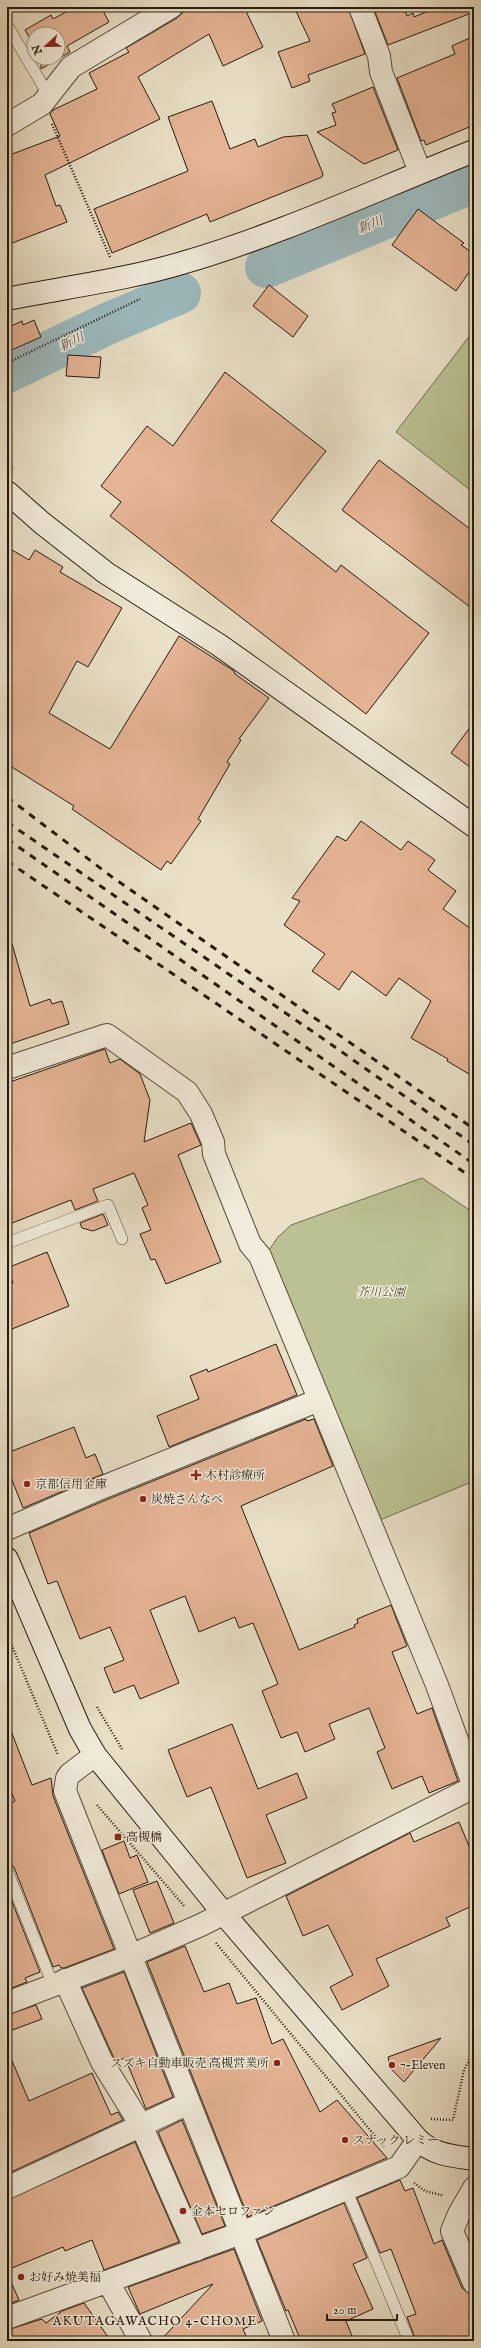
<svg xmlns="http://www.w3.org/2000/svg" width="481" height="2348" viewBox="0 0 481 2348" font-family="'IM FELL English','Noto Serif JP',serif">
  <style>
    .green { fill: #bbc192; stroke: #706e4f }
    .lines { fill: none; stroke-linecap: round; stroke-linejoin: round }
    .river { stroke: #9cbabf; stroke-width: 42 }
    .building { fill: #e5b495; stroke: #261a0c }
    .lane-casing { stroke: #574c3b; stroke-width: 12 }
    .street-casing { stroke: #574c3b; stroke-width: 24 }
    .secondary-casing { stroke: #261a0c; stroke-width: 24 }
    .path { stroke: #261a0c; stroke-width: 2.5; stroke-dasharray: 1 2; stroke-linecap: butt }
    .lane { stroke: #f1ebdb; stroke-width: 11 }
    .street { stroke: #f1ebdb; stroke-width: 22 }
    .secondary { stroke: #f1ebdb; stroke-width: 22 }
    .rail { stroke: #261a0c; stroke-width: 3; stroke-dasharray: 7 7; stroke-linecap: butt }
    .poi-dot { fill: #8f2418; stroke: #f1ebdb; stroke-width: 1.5 }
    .labels { text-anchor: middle; stroke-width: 3; stroke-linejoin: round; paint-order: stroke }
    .park-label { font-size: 12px; font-style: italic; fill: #534c34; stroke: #f1ebdb }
    .poi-label { font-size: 12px; fill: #261a0c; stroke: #f1ebdb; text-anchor: start }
    .water-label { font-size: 13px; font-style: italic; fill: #4f524b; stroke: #f1ebdb }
    .neighbourhood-label { font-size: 13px; letter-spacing: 1px; fill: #261a0c; stroke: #f1ebdb }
  </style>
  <rect width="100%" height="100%" fill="#e9e0c7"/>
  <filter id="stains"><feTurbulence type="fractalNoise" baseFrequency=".005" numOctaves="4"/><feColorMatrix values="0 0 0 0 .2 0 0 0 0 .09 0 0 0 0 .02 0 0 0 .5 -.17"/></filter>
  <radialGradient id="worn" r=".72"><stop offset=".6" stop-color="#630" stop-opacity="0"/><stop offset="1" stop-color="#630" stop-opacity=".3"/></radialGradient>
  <path class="green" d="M474,330V493L396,432Z
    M422,1178L474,1213V1481L375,1522L265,1256L278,1237L291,1225Z"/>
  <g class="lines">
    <path class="river" d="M266,267L474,182
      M7,372L109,323L180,293"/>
  </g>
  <path class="building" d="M75,7H101L109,22L67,46L70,52L41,69V58H58V34H34V45L25,30L51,15L53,19Z
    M189,7H244L263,47L223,66L209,34L138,77L160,119L45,175L56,206L60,205L67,222L7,245V156L60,136L50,114L53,110L97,89L89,73L129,52L126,48L177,18Z
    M294,7H348L365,54L308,75L310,81L292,88L278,52L310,41Z
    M373,7H404L407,16L413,13L414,17L438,7H474V12L388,45Z
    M474,36V125L426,145L424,140L421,141L397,78L455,54L452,46Z
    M373,87L398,150L364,164L317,132L336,125L332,113L336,112L332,104Z
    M212,101L230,149L255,139L258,147L283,137L307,135L323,174L322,177L210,222L207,214L112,253L94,209L188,171L168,117Z
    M418,209L464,243L461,245L474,254V265L456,291L392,245Z
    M269,285L308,316L293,337L253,306Z
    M34,320L41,337L7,352V328L22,321L23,325Z
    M68,355L101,357L99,378L66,376Z
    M225,372L326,451L271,521L336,572L341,565L429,633L366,714L110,516L121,502L101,486L147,426L173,446Z
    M379,460L474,532V610L342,510Z
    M7,547L29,560L35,550L63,567L60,572L122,608L88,667L77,661L49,713L110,749L179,636L234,671L235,674L269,698L239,739L241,740L227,762L230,764L198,819L201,821L171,864L167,861L161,870L72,809L74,806L7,764Z
    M474,722V770L451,753Z
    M361,821L401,850L408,841L435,860L428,870L456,891L443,909L474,931V1077L447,1061L448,1059L411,1038L431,1001L399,978L386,996L352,971L339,990L312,971L325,954L284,925L300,901L292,898L337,836L346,841Z
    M12,944L30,1006L50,999L52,1004L62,1001L69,1024L7,1045V945Z
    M105,1049L110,1063L120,1059L140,1074L150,1100L144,1142L191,1123L201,1145L178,1155L221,1262L166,1284L155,1259L151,1260L140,1234L151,1230L142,1208L148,1205L134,1173L93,1189L98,1201L75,1210L71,1200L7,1225V1083Z
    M103,1214L108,1225L93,1231L82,1228L80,1223Z
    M47,1252L69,1306L7,1331V1286L13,1283L7,1268Z
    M276,1344L297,1395L169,1447L157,1416L199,1399L190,1376L207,1369L208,1372Z
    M306,1419L307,1421L314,1419L333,1466L241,1506L299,1650L355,1627L354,1625L358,1623L357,1619L391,1605L407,1646L392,1652L417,1714L432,1708L458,1781L429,1793L422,1776L392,1789L377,1752L385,1748L369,1708L329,1724L335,1739L305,1752L297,1732L281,1738L262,1691L278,1684L253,1623L239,1628L235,1617L199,1632L185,1596L150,1610L179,1683L140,1699L134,1685L114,1693L104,1668L124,1660L110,1627L80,1639L57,1581L48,1584L29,1533L106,1500Z
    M74,1427L86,1458L95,1454L103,1474L23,1508L7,1467V1453Z
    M8,1723L32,1785L51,1778L53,1796L114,1949L64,1968H61L59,1965L53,1967L14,1867L7,1863V1805L15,1801L7,1782Z
    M232,1724L258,1789L297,1773L307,1798L266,1815L286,1863L247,1878L211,1787L187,1797L168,1750Z
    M459,1822L474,1858V1905L446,1918L450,1926L376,1959L389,1986L342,2010L330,1987L353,1975L328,1925L303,1936L286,1896L410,1833L414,1842Z
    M124,1841L130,1858L137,1855L148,1882L119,1894L102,1850Z
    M157,1881L174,1923L150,1933L133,1890Z
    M7,1889L40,1972L25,1978L27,1982L7,1990Z
    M185,1946L204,1992L229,1983L237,2004L256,1998L272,2044L283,2039L320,2112L337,2100L387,2158L248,2217L147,1962Z
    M124,1972L173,2097L146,2109L125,2058L116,2061L113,2056L82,1988Z
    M36,2005L42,2019L7,2032V2015Z
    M441,2038L404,2082L391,2069L388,2057Z
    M7,2049L29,2101L92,2073L111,2115L118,2112L123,2120L7,2174Z
    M182,2120L225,2226L202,2234L158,2132Z
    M135,2142L179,2242L104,2270L92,2240L65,2251L63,2247L7,2270V2200Z
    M400,2180L405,2191L413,2188L434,2244L442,2240L462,2288L471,2295L474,2302V2341H416L407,2317L416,2314L391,2249L380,2253L357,2198Z
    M344,2203L367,2258L353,2264L373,2309L346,2321L354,2341H301L288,2310L286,2311L257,2240Z
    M234,2249L262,2321L243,2329L248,2341H160L213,2284L140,2314L128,2287Z
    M7,2273L19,2300L7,2305Z
    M84,2303L111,2341H9L12,2338L7,2330L42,2319L46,2323L62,2311Z"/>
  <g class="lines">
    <g class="lane-casing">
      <path id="lane" d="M7,25L43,86L50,94
        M7,1243L108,1205L122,1239
        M7,1870L53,1985
        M346,2189L409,2341"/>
    </g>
    <g class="street-casing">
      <path id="street" d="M360,7L379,56L381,72L420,172
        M7,125L42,104L71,67L171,7
        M7,1068L107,1035L187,1092L201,1114L213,1142L214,1154L250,1244L260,1256L437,1685L474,1787
        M7,1529L101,1488L319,1400
        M95,1755L70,1774L67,1778L65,1791L284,2341
        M65,1980L102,2062L141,2125L196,2250
        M7,2003L130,1956L201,1925L474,1787
        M7,2188L189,2103
        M474,2188L459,2214L452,2231L474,2283
        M108,2282L141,2341
        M7,2318L241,2233L399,2167L418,2140"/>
    </g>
    <g class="secondary-casing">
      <path id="secondary" d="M7,299C66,287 125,280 182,263C282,234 377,189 474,151
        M7,492L42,523L106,573L219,645L474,826
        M7,1559L80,1729L95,1755L224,1914L418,2140C434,2155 453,2156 474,2159"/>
    </g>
    <path class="path" d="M52,124L110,257
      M7,363L140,299
      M7,463L14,469
      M7,1634L58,1755
      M97,1707L122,1749
      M97,1805L185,1907
      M216,1943L384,2147
      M431,2119L453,2120L464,2070L474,2051
      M414,2183L425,2191L441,2195L443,2197"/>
    <use href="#lane" class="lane"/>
    <use href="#street" class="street"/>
    <use href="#secondary" class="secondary"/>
    <path class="rail" d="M7,797L112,877L474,1129
      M7,822L322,1038L474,1145
      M7,839L474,1164
      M7,861L474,1179"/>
  </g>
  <g class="poi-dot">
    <path d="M194 1469h4v4h4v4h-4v4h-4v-4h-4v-4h4z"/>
    <circle cx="27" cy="1484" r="4"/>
    <circle cx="143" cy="1499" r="4"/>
    <rect x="114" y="1833" width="8" height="8" rx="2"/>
    <circle cx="277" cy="2063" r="4"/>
    <circle cx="392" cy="2065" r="4"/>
    <circle cx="345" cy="2140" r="4"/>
    <circle cx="183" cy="2211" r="4"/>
    <circle cx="21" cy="2277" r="4"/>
  </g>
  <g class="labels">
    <g class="park-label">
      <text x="381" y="1296">芥川公園</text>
    </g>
    <g class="poi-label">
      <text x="205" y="1479">木村診療所</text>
      <text x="35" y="1488">京都信用金庫</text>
      <text x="151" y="1503">炭焼さんなべ</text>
      <text x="126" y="1841">高槻橋</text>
      <text x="269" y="2067" text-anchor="end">スズキ自動車販売 高槻営業所</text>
      <text x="400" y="2069">7-Eleven</text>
      <text x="353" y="2144">スナック レミー</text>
      <text x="191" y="2215">金本セロファン</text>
      <text x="29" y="2281">お好み焼美福</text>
    </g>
    <g class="water-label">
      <text transform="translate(370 224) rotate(-22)" y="5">新川</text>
      <text transform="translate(71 341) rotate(-26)" y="5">新川</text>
    </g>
    <g class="neighbourhood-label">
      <text x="155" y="2325">AKUTAGAWACHO 4-CHOME</text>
    </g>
  </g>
  <rect width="481" height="2348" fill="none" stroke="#e9e0c7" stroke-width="24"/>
  <rect x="8" y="8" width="465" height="2332" fill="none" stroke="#261a0c" stroke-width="2"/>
  <rect x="12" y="12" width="457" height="2324" fill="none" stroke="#261a0c"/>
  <g transform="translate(46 46) rotate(248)"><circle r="19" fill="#f1ebdb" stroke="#a09788"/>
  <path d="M0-3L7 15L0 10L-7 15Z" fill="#8f2418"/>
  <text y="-6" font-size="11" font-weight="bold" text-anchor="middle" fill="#261a0c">N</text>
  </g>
  <path d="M327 2314v6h70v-6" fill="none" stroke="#261a0c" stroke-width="2"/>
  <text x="333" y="2314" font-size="12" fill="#261a0c" stroke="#f1ebdb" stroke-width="3" paint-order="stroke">20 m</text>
  <rect width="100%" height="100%" filter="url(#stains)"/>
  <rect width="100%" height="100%" fill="url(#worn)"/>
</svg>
